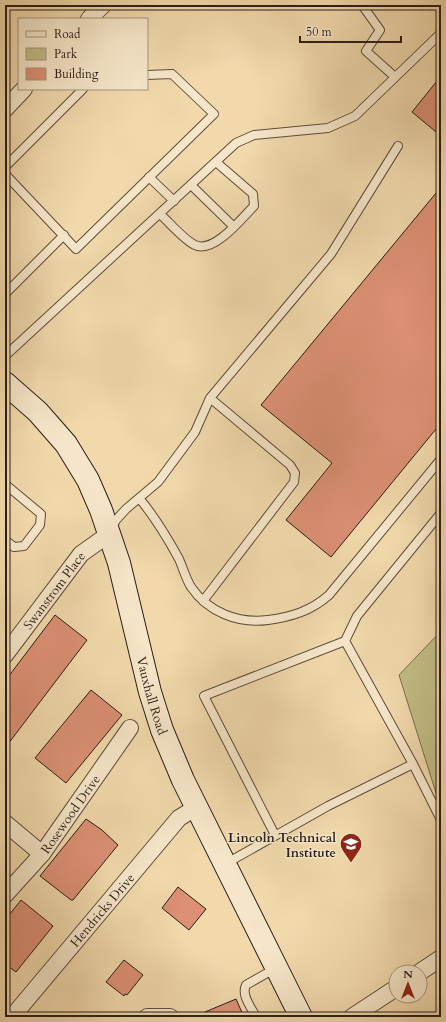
<svg xmlns="http://www.w3.org/2000/svg" width="446" height="1022" viewBox="0 0 446 1022" font-family="Cardo,serif">
  <style>
    .green { fill: #c1bd85; stroke: #766d4e }
    .building { fill: #dc9075; stroke: #2a1d17 }
    .lines { fill: none; stroke-linecap: round; stroke-linejoin: round }
    .lane-casing { stroke: #5c4c3c; stroke-width: 10 }
    .street-casing { stroke: #5c4c3c; stroke-width: 18 }
    .secondary-casing { stroke: #2a1d17; stroke-width: 24 }
    .lane { stroke: #f6e6c9; stroke-width: 8 }
    .street { stroke: #f6e6c9; stroke-width: 16 }
    .secondary { stroke: #f6e6c9; stroke-width: 22 }
    .labels { text-anchor: middle; stroke-width: 3; stroke-linejoin: round; paint-order: stroke }
    .street-label { font-size: 13px; fill: #2a1d17; stroke: #f6e6c9 }
    .poi-label { font-size: 13px; font-weight: bold; fill: #2a1d17; stroke: #f6e6c9; text-anchor: end }
  </style>
  <rect width="100%" height="100%" fill="#f1d9ac"/>
  <filter id="stains"><feTurbulence type="fractalNoise" baseFrequency=".005" numOctaves="4"/><feColorMatrix values="0 0 0 0 .2 0 0 0 0 .09 0 0 0 0 .02 0 0 0 .5 -.17"/></filter>
  <radialGradient id="worn" r=".72"><stop offset=".6" stop-color="#630" stop-opacity="0"/><stop offset="1" stop-color="#630" stop-opacity=".3"/></radialGradient>
  <path class="green" d="M441,631V809L399,675Z"/>
  <path class="building" d="M441,76V136L412,112Z
    M441,187V423L331,557L286,520L332,463L261,405Z
    M55,615L87,640L5,748V681Z
    M91,690L122,715L66,783L35,758Z
    M86,819L102,830L118,845L73,900H71L40,876Z
    M178,887L206,909L189,930L162,908Z
    M21,900L53,926L16,972L5,964V920Z
    M124,960L143,975L127,995L125,994L124,996L106,982Z
    M236,999L244,1017H193Z"/>
  <g class="lines">
    <g class="lane-casing">
      <path id="lane" d="M362,5L380,30L366,51L395,77
        M5,167L83,89
        M5,174L76,249L214,114L172,74L147,75
        M149,177L174,201
        M191,185L233,226
        M160,214C169,222 184,240 195,245C214,254 242,218 254,206L253,194L216,162
        M5,294L64,235
        M5,356L236,143L254,135L328,128L355,116L441,33
        M5,484L41,514L40,525L24,546L14,547L5,540
        M139,498C155,517 167,537 179,559C183,568 186,579 191,587C208,612 238,624 268,620C291,617 311,611 329,595L441,459
        M111,529L116,520L126,509L158,482L195,432L210,398L331,254L398,146
        M203,601L294,482L295,473L290,465L210,398
        M345,641L357,616L441,513
        M275,835L204,696L345,641L413,764
        M225,864L328,806L413,764L441,820
        M256,1017C251,1007 241,995 246,985L276,968"/>
    </g>
    <g class="street-casing">
      <g id="street">
        <path d="M89,19L103,5"/>
        <path d="M5,109L24,89"/>
        <path id="s1" d="M5,655L81,554L109,534"/>
        <path d="M5,823L42,854"/>
        <path id="s2" d="M5,895L42,854L130,728"/>
        <path d="M420,972L441,958"/>
        <path id="s3" d="M12,1017L179,818L197,807"/>
        <path d="M147,1017H170"/>
        <path d="M352,1017L396,988"/>
      </g>
    </g>
    <g class="secondary-casing">
      <g id="secondary">
        <path id="s4" d="M5,383L38,412L66,444L88,480L101,510L119,563L150,692L162,730L183,780L301,1017"/>
      </g>
    </g>
    <use href="#lane" class="lane"/>
    <use href="#street" class="street"/>
    <use href="#secondary" class="secondary"/>
  </g>
  <defs>
    <g id="university-pin" transform="scale(1.15)"><path d="M0 17L-7.5 6A9.5 9.5 0 1 1 7.5 6Z" fill="#8f2418" stroke="#f6e6c9"/><path d="M0-5L7-2L0 1L-7-2ZM-4 1L0 2.5L4 1V4Q0 6-4 4Z" fill="#fff"/></g>
  </defs>
  <g fill-rule="evenodd">
    <use href="#university-pin" x="351" y="844"/>
  </g>
  <g class="labels">
    <g class="street-label">
      <text dy="5" stroke="none"><textPath href="#s1" startOffset="81">Swanstrom Place</textPath></text>
      <text dy="5" stroke="none"><textPath href="#s4" startOffset="354">Vauxhall Road</textPath></text>
      <text dy="5" stroke="none"><textPath href="#s2" startOffset="104">Rosewood Drive</textPath></text>
      <text dy="5" stroke="none"><textPath href="#s3" startOffset="140">Hendricks Drive</textPath></text>
    </g>
    <g class="poi-label">
      <text x="336" y="842">Lincoln Technical<tspan x="336" dy="15">Institute</tspan></text>
    </g>
  </g>
  <rect width="446" height="1022" fill="none" stroke="#f1d9ac" stroke-width="20"/>
  <rect x="6" y="6" width="434" height="1010" fill="none" stroke="#2a1d17" stroke-width="2"/>
  <rect x="10" y="10" width="426" height="1002" fill="none" stroke="#2a1d17"/>
  <rect x="18" y="18" width="130" height="72" fill="#f6e6c9" stroke="#a49682"/>
  <rect x="26" y="31" width="20" height="6" fill="#f6e6c9" stroke="#a49682"/>
  <text x="54" y="38" font-size="12" fill="#2a1d17">Road</text>
  <rect x="26" y="48" width="20" height="12" fill="#c1bd85" stroke="#a49682"/>
  <text x="54" y="58" font-size="12" fill="#2a1d17">Park</text>
  <rect x="26" y="68" width="20" height="12" fill="#dc9075" stroke="#a49682"/>
  <text x="54" y="78" font-size="12" fill="#2a1d17">Building</text>
  <g transform="translate(408 984)"><circle r="19" fill="#f6e6c9" stroke="#a49682"/>
  <path d="M0-3L7 15L0 10L-7 15Z" fill="#8f2418"/>
  <text y="-6" font-size="11" font-weight="bold" text-anchor="middle" fill="#2a1d17">N</text>
  </g>
  <path d="M300 36v6h101v-6" fill="none" stroke="#2a1d17" stroke-width="2"/>
  <text x="306" y="36" font-size="12" fill="#2a1d17" stroke="#f6e6c9" stroke-width="3" paint-order="stroke">50 m</text>
  <rect width="100%" height="100%" filter="url(#stains)"/>
  <rect width="100%" height="100%" fill="url(#worn)"/>
</svg>
